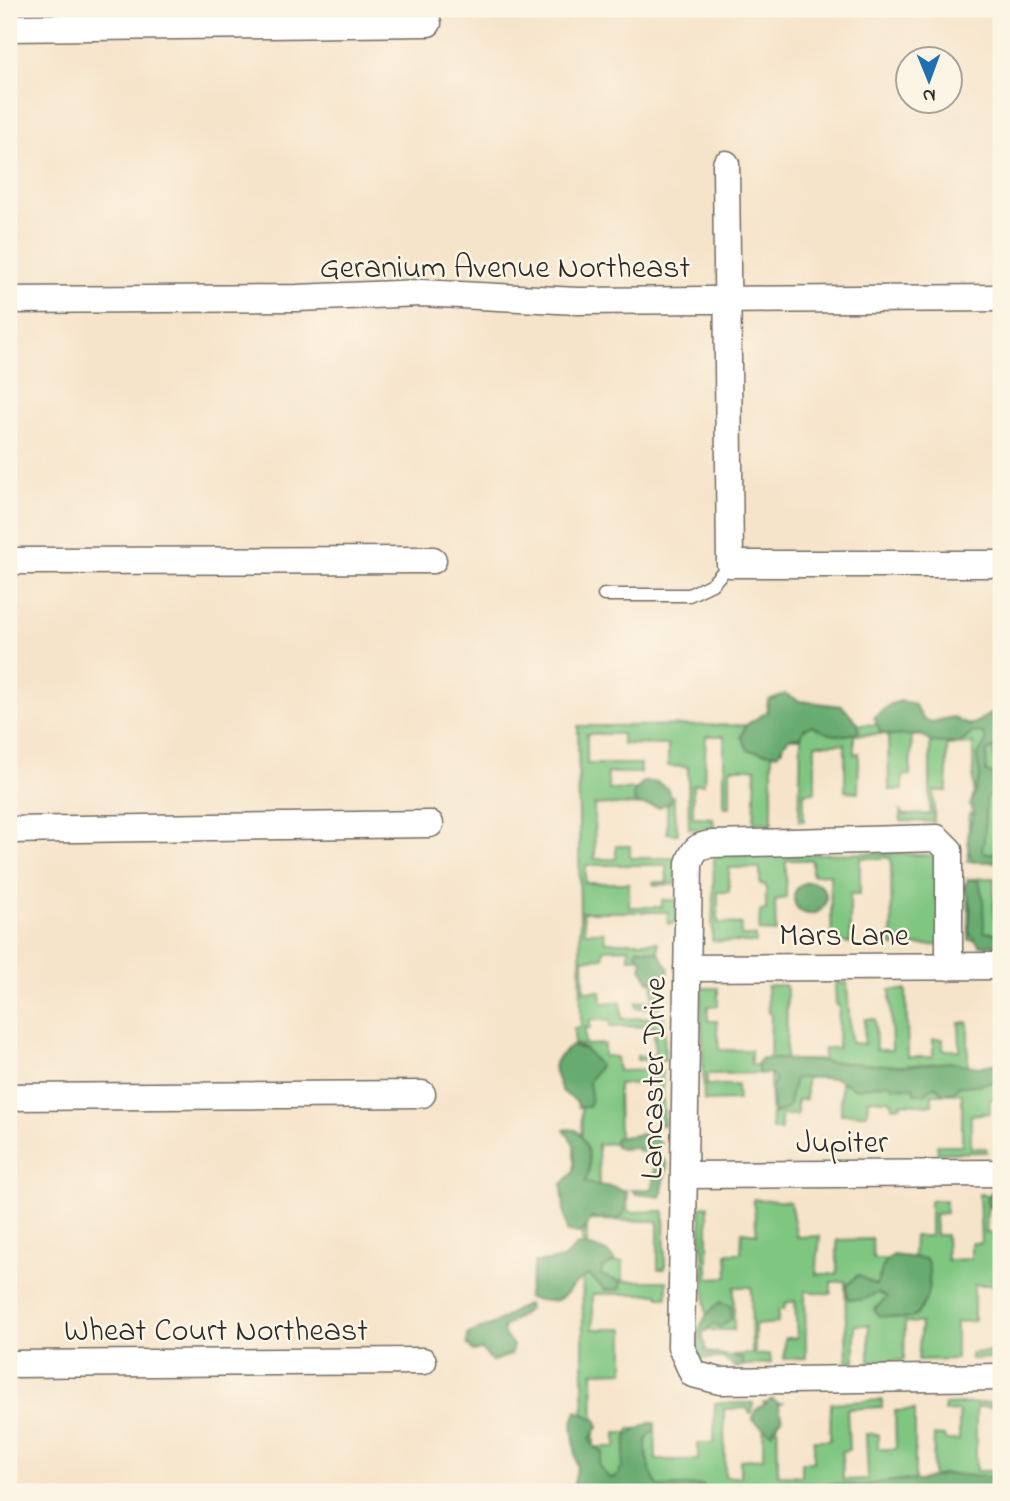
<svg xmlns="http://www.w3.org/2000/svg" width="1010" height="1501" viewBox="0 0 1010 1501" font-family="'Indie Flower',sans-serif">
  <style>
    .green { fill: #7fc681; stroke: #557856; stroke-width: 2 }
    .forest { fill: #67ab6f; stroke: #496b4d; stroke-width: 2 }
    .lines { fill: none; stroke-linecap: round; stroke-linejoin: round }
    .service-casing { stroke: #726c63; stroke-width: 15 }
    .minor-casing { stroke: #726c63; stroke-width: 29 }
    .service { stroke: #fff; stroke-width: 12 }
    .minor { stroke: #fff; stroke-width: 26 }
    .labels { text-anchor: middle; stroke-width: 5; stroke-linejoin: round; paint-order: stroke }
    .street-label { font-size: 32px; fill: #2b2b2b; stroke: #fcf5e5 }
  </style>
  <rect width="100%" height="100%" fill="#fcf5e5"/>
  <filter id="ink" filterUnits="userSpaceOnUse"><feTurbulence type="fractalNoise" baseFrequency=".0143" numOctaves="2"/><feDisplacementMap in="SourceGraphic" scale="14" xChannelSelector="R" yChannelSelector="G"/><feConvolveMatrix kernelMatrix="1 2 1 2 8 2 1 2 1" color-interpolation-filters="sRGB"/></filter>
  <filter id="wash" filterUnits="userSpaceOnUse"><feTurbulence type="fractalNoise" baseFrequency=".00686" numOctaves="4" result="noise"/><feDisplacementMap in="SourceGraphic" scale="28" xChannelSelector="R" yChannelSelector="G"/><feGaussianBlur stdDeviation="1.57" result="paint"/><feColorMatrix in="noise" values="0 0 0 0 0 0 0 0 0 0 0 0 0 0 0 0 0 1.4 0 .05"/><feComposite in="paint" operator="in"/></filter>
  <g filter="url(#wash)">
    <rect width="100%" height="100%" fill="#f6e4ca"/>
    <path class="green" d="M1001,724L993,730L994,757H1001V813H996V830L1001,831V862L968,861L969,814L974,813L973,744L947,745V791H934V822L901,821L900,811L904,815L930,814V735L912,736L910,775L903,776V790H889L888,734L854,735V754L859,753L858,792L845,791V744H815V792L804,793V821H799L801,738H784L783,750L772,751V823H754L756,768H730V807H724V736H706L704,784H693V817L713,818L714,828L689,829L688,767L668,766V745L622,744V734H587V764H640V773H607L609,790L648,789L673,796L678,834L667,833V804L594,805L595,859H616V846H630V858H676V884L654,885L653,882H667L666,865H586L585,883H629V907H662V900H677L676,923L668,924V912H583L585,932H604L605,942H658L660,1007L636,1008V1002L653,1001L652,957L629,958V948L604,949L603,958L583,959L584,991H601L602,1003L621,1002L622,1019L664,1017L665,1060H637V1056L655,1055L654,1026L610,1027V1020H590V1028H585V1045L604,1044V1056L616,1057L618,1071L662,1070L664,1125L656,1124L655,1083L618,1084L619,1143L598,1144L599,1190H627L628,1212L664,1211L665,1269H658V1221L587,1220V1262H623V1281H667V1297H659L658,1294H593V1329H624V1371L593,1372L594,1447H616V1433H628L629,1429L655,1428L656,1460H698V1443H714L715,1403H753L752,1413H749L748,1408L724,1409L725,1477H740V1460L763,1458L764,1402L782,1403L777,1407L778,1475L802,1476V1462H814V1440H830L831,1403L882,1400V1407L847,1409L849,1450L842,1451L843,1480L868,1479L866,1434H878V1449H896L895,1411L915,1410V1481H933L934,1435L944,1436L945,1440H959V1411L944,1412L945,1405L1001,1402V1407H976V1471H996V1437H1001V1492H584L581,1045H574V1028L581,1027L578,726Z
      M891,853L935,856L944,860V945L892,946L891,858H860V894H850V943L832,942L830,874L812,875V860H786V898L775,900L776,932L759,931L760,911L766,910V885L760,884V868H729V892H718V923L741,924V936H755L756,943L712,941L714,859L723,855Z
      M994,878V919L1001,920V940H969L968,879Z
      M835,983H847L851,1043L864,1044L865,1019H875L876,1050H892L890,990H906L908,1057H933V1039H943V1050H960L959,1023L968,1022V1067L998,1068V1049H1001V1099H990V1113L971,1115V1148H986L987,1152L938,1153L937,1145H962V1094H932V1105L901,1103V1106L892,1107L893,1103L888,1100L868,1099L867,1114H841V1078H806V1099L797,1100V1115H781V1130H772L770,1073L707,1074V1085H737L738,1100L704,1101L701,988H718V1006H708V1021H717L719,1050H751V1065H770L771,1014L768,1013L767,986L785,985L787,989L786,1060H823L824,1048H838L839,1006L836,1005Z
      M1001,1191V1358L971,1359V1353L998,1352V1285H974V1321L956,1322V1359L918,1360L921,1323L905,1322L904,1360L869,1362V1325H855V1361H847L845,1281L831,1282V1294L805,1291L806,1358L784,1359L785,1338H797L795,1301L785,1303L784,1310H778V1323L755,1325V1355L770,1354L771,1363L735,1366L733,1355L752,1354L751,1287H734V1330H707L700,1207L708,1206V1278L728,1277L727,1253H741L742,1232L757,1234L753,1199L790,1202L797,1237L820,1236L816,1274H837V1240L872,1239L873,1259H913L914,1236H930V1201L946,1200V1213L935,1214L936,1235H946L947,1260L971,1259V1243H981L979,1194L988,1195L986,1233H999Z"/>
    <path class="forest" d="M785,694L800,701L842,706L858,723L859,731C844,739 826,735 812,725L804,729L801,737L789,738L777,754L748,750L741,737L746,725L767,712L768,700Z
      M901,701L914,704L923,719L932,722L952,717L970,726L1001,707V745L987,751L986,772L1001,777V796H987C984,815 987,832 982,850L985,854L1001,852V862H973L968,849V833L974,814L970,806L980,776L977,757L986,742L983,733L973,732L960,744L930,742L922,735L893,736L880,732L874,717L891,704Z
      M643,782H657L668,789L671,802L659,807L635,804L633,794Z
      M968,879L979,881L983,898L984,932L1001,934V944L980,946L969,932L971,904L964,888Z
      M794 898a16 16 0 1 1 32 0a16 16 0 1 1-32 0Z
      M637,948L658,952L669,969L668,975L649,981L641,968L643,961L636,954Z
      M571,1046L585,1049L600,1066L589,1081L591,1097L589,1107H578L577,1102C561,1090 563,1096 557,1078C550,1061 558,1057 571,1046Z
      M761,1058L903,1066L950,1062L979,1067L1001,1062V1082C986,1081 974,1087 958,1086L955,1091L944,1094L935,1085L925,1094H914V1088L894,1087L889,1083L856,1089L835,1078H795L788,1108L774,1114L770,1088L776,1081L770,1073L759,1074L757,1065Z
      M568,1129L576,1130C589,1142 593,1167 585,1182C600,1188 614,1183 627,1194L624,1214L617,1220L591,1218L585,1230L578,1233L567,1232C564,1216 563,1200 562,1184L574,1172V1144L564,1130Z
      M642,1134L652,1136L661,1143L658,1150L639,1152L637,1148L621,1149L615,1146V1138Z
      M659,1159H664L667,1166L661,1197L636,1194L632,1190L652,1189L655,1163Z
      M1001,1187V1214L994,1211L986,1201L993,1189Z
      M577,1245C591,1248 608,1247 615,1262L602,1268L601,1275L621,1282L620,1289L605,1290L589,1275C557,1289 576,1308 527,1298L535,1263L563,1259Z
      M892,1255L926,1259C934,1274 928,1317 906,1319C898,1319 889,1315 879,1316L874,1310L887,1297L878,1293L861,1300L848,1299L846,1286L858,1275L876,1285L885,1262Z
      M721,1302L731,1306V1319L720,1327L714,1324L702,1334L707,1352L743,1358L744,1365L736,1368L722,1358L701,1359L696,1356C692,1337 705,1311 721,1302Z
      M528,1304L529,1309L503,1328L504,1335L513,1345L511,1355L492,1361L482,1350L473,1351L467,1344V1335C475,1330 484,1328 493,1324C506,1319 513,1309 528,1304Z
      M772,1399L778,1403L782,1418L771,1433L752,1420L756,1410Z
      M577,1411L596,1420L599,1426L590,1439L594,1447L603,1452L599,1466L609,1478L616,1477L622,1468L627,1436L649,1423H655C656,1433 652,1431 648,1437C642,1448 651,1478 659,1487L701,1485L712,1492H558L574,1485L577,1467L572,1424Z
      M944,1474C965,1474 980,1479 1001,1476V1492H740L783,1483L865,1485L900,1480L919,1481Z"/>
  </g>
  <g filter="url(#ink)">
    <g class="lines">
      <g class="service-casing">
        <path id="service" d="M604,595H689L712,584L730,564"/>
      </g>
      <g class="minor-casing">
        <path id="minor" d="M9,28L428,23
          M726,164L730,564H1001
          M9,300L297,298L421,293L577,301L1001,298
          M9,561L433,560
          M9,830L430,824
          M949,967V850L937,838L713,844C698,845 694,849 689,863L681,1347L693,1374L720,1381L1001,1377
          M687,968L1001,966
          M9,1097L422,1094
          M684,1175L1001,1173
          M9,1364L423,1361"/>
      </g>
      <use href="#service" class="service"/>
      <use href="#minor" class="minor"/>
    </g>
  </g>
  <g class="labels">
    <g class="street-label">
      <text x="505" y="277">Geranium Avenue Northeast</text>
      <text x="844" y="945">Mars Lane</text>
      <text transform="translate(652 1078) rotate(-89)" y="11">Lancaster Drive</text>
      <text x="842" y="1152">Jupiter</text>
      <text x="216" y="1340">Wheat Court Northeast</text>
    </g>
  </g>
  <rect width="1010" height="1501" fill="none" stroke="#fcf5e5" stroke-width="35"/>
  <g transform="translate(929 80) rotate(179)"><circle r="33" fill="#fcf5e5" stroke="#a8a49b" stroke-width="2"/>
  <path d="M0-5L12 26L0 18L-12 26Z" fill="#1f6fb2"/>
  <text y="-10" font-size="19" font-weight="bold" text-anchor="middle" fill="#2b2b2b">N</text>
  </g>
</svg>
